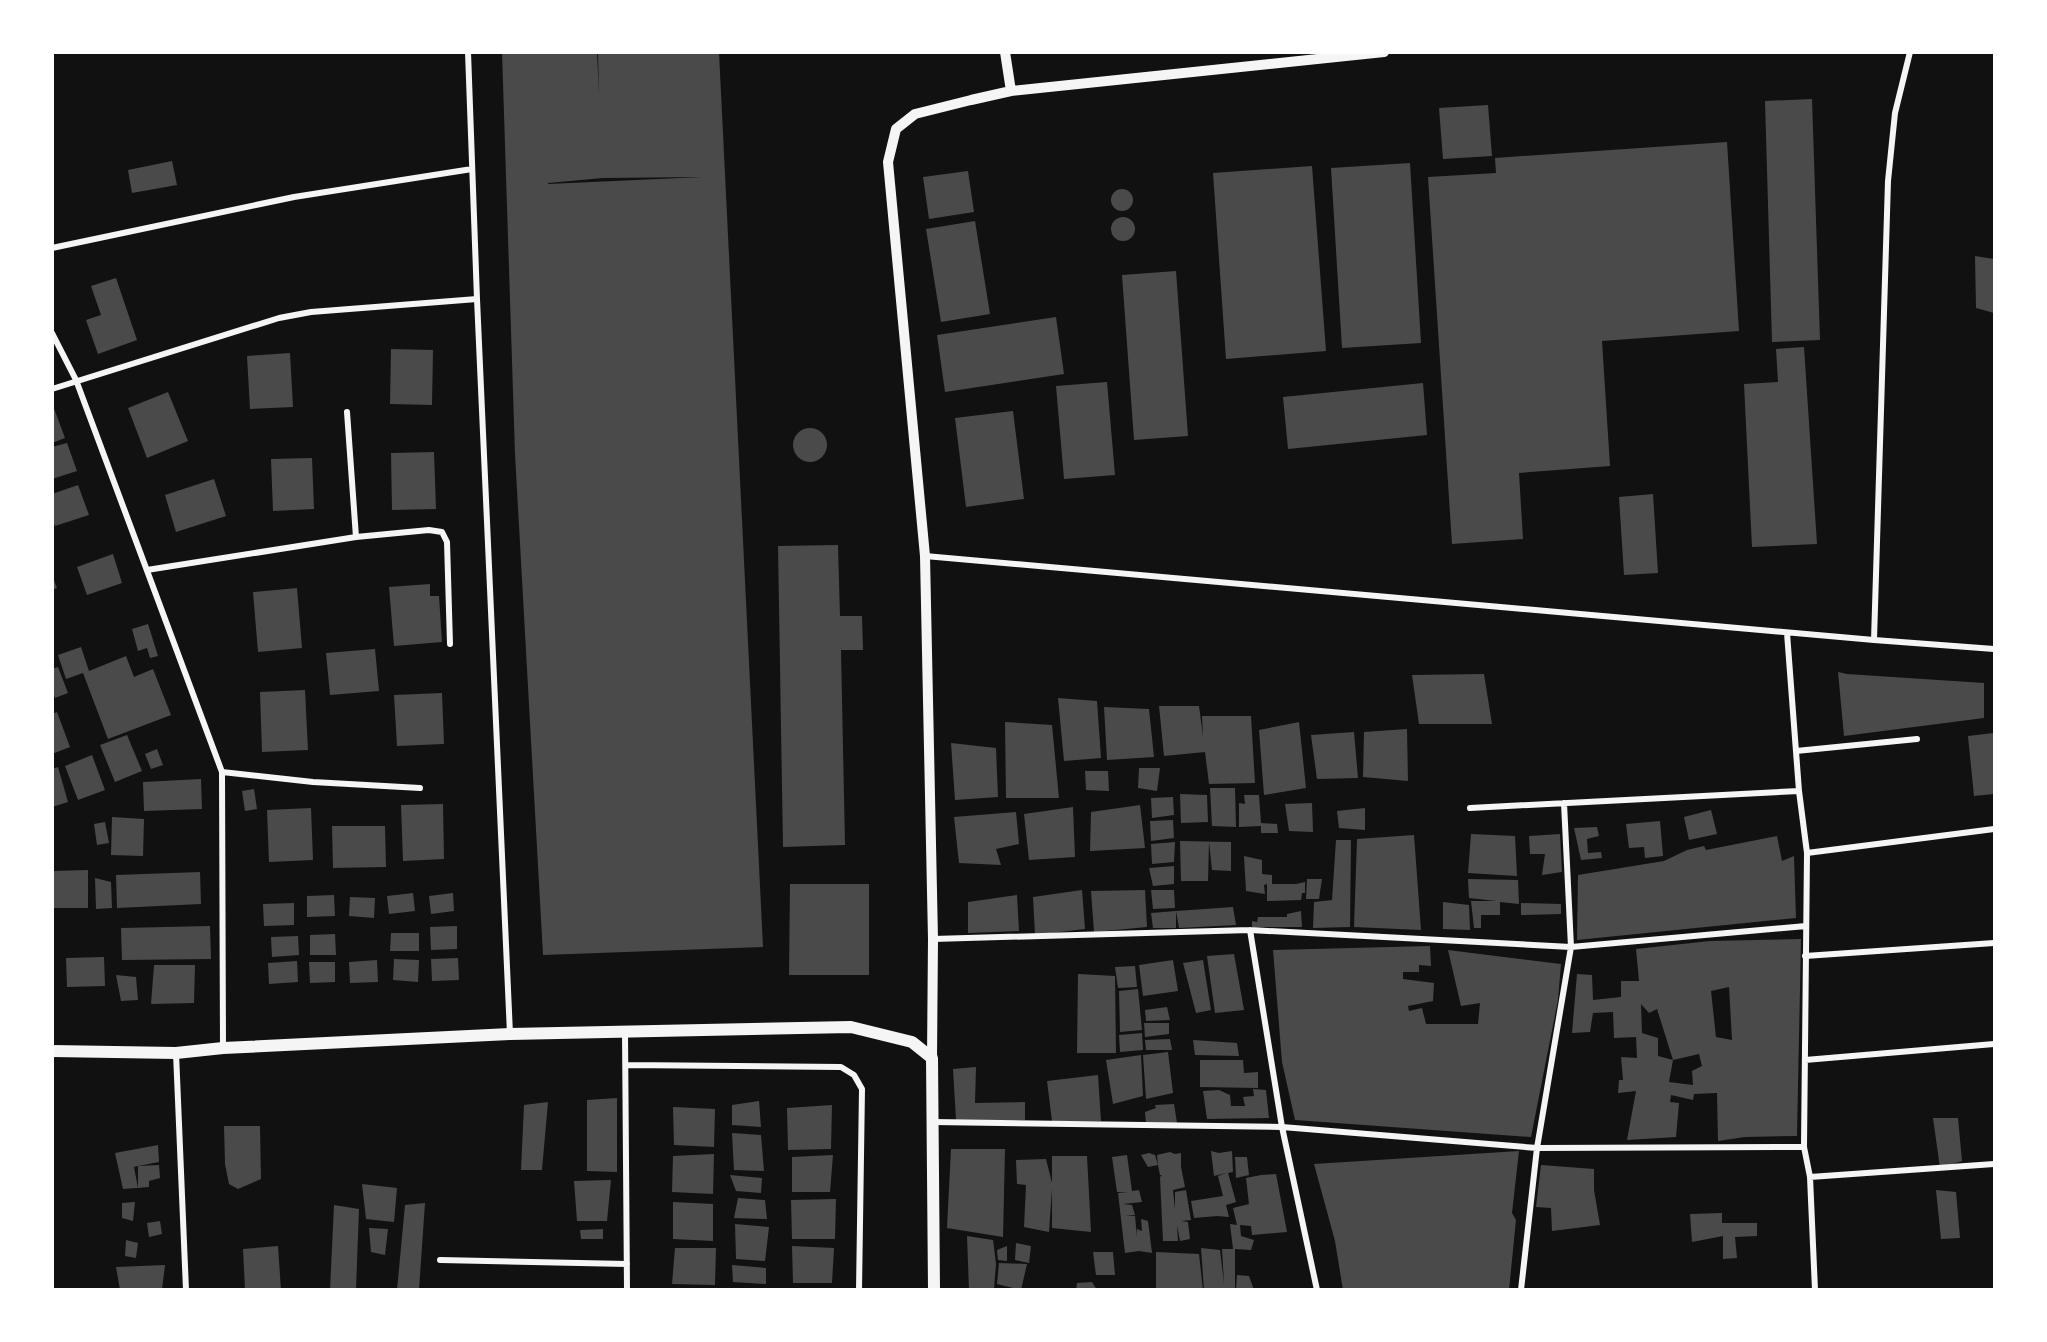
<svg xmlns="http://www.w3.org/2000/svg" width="2047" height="1342" viewBox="0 0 2047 1342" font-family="'DM Sans',sans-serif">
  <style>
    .building { fill: #4a4a4a; fill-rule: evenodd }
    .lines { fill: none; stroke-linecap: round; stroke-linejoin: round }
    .minor { stroke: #f5f5f5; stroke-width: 6 }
    .tertiary { stroke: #f5f5f5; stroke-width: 10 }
    .secondary { stroke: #f5f5f5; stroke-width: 12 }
  </style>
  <rect width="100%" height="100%" fill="#111"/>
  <path class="building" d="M502,52H597L599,95L598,52H719L763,947L543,955L515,454ZM702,177L548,184V183L603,178Z
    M1812,99L1820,340L1772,342L1765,101Z
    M1488,105L1492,156L1443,159L1439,108Z
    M1727,142L1739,331L1602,341L1610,466L1519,473L1523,539L1452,544L1428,177L1496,173L1495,158Z
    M172,161L177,185L132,193L128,170Z
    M1410,163L1421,343L1342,348L1331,168Z
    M1312,166L1326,351L1226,359L1213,173Z
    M968,171L974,212L929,219L923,177Z
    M1111 200a11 11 0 1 1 22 0a11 11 0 1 1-22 0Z
    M1111 229a12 12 0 1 1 24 0a12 12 0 1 1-24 0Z
    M975,221L990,314L941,322L926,229Z
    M1975,256L1994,259V313L1976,308Z
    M1176,271L1188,436L1134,440L1122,275Z
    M116,278L137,340L98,354L86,320L101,315L91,286Z
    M1056,317L1064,374L945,392L937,335Z
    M1804,347L1817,544L1752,547L1744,384L1778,382L1776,349Z
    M391,349L433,350L432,405L390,404Z
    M290,353L293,407L250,409L247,356Z
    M1107,382L1115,475L1064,479L1056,386Z
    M1423,383L1427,435L1288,449L1283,397Z
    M168,392L188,441L147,458L128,408Z
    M52,403L65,438L52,443Z
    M1013,411L1024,499L966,507L955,418Z
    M793 445a17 17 0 1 1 34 0a17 17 0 1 1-34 0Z
    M67,443L77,471L52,479V447Z
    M434,452L436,509L392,510L391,453Z
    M312,458L314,509L273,511L271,459Z
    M214,479L226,516L176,532L165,495Z
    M78,485L89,515L55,526L52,519V494Z
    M1653,494L1658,573L1624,575L1619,497Z
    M838,545L840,616H862L863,650H841L845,845L783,847L778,546Z
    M113,554L122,583L87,595L77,567Z
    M52,575L57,588L52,590Z
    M430,584V596H439L442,642L394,646L389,587Z
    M297,588L302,648L258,652L253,592Z
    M148,624L158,656L150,658L147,648L138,651L132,629Z
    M81,647L89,671L126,656L134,677L153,669L171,715L108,739L83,673L66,679L58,655Z
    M375,649L379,691L330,695L326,653Z
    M58,667L68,693L55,698L52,690V669Z
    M1838,672L1847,674L1984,683V718L1844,736Z
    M1484,674L1492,724H1419L1412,675Z
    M305,690L308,750L262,752L260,692Z
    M442,693L444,744L397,746L394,695Z
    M1058,698L1097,701L1101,758L1064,761Z
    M1159,706H1199L1203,736L1202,716H1251L1255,783L1209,784L1205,752L1164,756Z
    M1104,707L1149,709L1154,757L1107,760Z
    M57,712L70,747L52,754V714Z
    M1005,722L1052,725L1059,798H1006Z
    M1299,722L1306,788L1264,795L1259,730Z
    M1407,729L1408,781L1363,777L1364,732Z
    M1354,732L1358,778L1317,779L1311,735Z
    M1993,733L1994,794L1974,796L1968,736Z
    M127,735L142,771L115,782L100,745Z
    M951,743L996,748L998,797L955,800Z
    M157,749L163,765L151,769L145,754Z
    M92,755L105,790L78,800L65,766Z
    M58,767L68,802L52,807V769Z
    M1139,768H1160L1157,791L1138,788Z
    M1085,771H1108L1109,791L1086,790Z
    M201,779L202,809L144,811L143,782Z
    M1210,788H1235L1236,827L1212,826Z
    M254,789L257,809L245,811L242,791Z
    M1180,794L1207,795L1208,822L1181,823Z
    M1244,795H1259L1261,823L1277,824L1278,833H1261V826L1239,827V803L1245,804Z
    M1173,797L1174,815L1152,818L1151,798Z
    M1312,803L1313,832L1289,831L1285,804Z
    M443,804L444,859L403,861L401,805Z
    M1140,805L1145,848L1090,851L1091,812Z
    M1073,807L1075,857L1029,860L1024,814Z
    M311,808L313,860L269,862L267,810Z
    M1365,808V830L1339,828L1337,811Z
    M1711,810L1717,834L1689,840L1684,817Z
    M1016,812L1019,844L996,849L1001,865L959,863L954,817Z
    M112,817L144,819L143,856L111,855Z
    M1173,820L1174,838L1151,841L1150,821Z
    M1660,821L1663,856L1645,858L1644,847L1629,848L1626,824Z
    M105,822L109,843L97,845L94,824Z
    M332,826H385L386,867L333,868Z
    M1597,827L1599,836L1587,839L1588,853L1601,852L1602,858L1581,860L1574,828Z
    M1471,834L1515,836L1517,876L1468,873Z
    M1560,834L1562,872L1542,875L1545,854H1530L1529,836Z
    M1414,835L1421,930L1354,927L1357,839Z
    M1777,836L1782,861L1794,856L1796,918L1577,940L1578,875L1664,861L1687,850L1704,846L1706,850Z
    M1336,840H1351L1350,927L1313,928L1314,902L1332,900Z
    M1180,841L1231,842V871L1212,870L1209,842L1208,881H1181Z
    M1175,842L1174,862L1152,864L1151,844Z
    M1244,856L1262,860V874L1272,875V884H1296L1305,882V893H1302L1301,900L1267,901V884L1264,885L1265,894L1246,891Z
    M1174,866V884L1153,886L1149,868Z
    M88,870V908H52V871Z
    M200,872L201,904L117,908L116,875Z
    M95,878L111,882L112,908L96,909Z
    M1307,879H1322L1319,899H1306Z
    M1468,879L1518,880L1519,904L1500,902V915H1481V928H1474L1471,901H1496L1469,898Z
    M790,884H869V975H789Z
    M1082,890L1085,929L1035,935L1033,897Z
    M1145,890L1147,927L1094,932L1091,891Z
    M1151,890H1174L1175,908L1153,909Z
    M413,893L415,911L389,914L387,896Z
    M453,893L454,911L431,914L429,896Z
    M334,895L335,916L307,917V896Z
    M1017,895L1019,931L968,933V902Z
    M350,897L375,898L374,918L349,916Z
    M1443,902L1469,905L1470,930L1443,929Z
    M294,903V925L264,926L263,904Z
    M1521,903L1561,904V914L1521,915Z
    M1233,907L1236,925L1179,928L1176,911Z
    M1176,911V928H1153L1151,913Z
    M1301,911L1302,927H1252V921L1257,922L1258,917H1287V914Z
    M210,926L211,959L122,960L121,928Z
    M457,926V949L431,950L430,927Z
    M391,933H419V951H390Z
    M335,934L336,955H310V935Z
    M298,936L299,955L272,957L271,937Z
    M1801,939L1797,1136L1745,1137L1718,1141L1717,1093L1694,1094L1693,1100L1671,1095L1670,1102L1679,1103L1676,1137L1627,1140L1636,1091L1618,1093L1619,1080H1623L1621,1057L1637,1058L1636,1037L1614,1038L1613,1012L1593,1013L1590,1032L1572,1033L1577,974L1592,975L1593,1000L1621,997V981H1639L1636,949L1710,941ZM1729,987L1732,1040L1716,1037L1711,991ZM1641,1004L1649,1013L1657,1009L1673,1060L1699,1054L1702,1066L1692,1071L1693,1085L1669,1082L1673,1060L1658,1056V1038L1642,1033Z
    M1430,946L1431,966L1419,965V972H1403V979L1434,983L1433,1001L1408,1006L1409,1011L1422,1008L1426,1024H1478L1480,1003L1461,1006L1448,950L1561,964L1558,1000L1531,1137L1295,1120L1282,1062L1273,950Z
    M1234,954L1244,1010L1215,1013L1207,956Z
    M104,957L105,986L67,987L66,958Z
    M458,958L459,980L432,981L431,959Z
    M394,959L419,960L418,982L393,980Z
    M377,960L378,982L350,983L349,962Z
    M1173,960L1178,991L1143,996L1139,965Z
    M1203,960L1211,1010L1196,1013L1183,963Z
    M297,961L298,982L269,984L268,963Z
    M309,962H335V982L310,983Z
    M154,965H195L194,1003L151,1004Z
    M1135,966L1137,987L1118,988L1115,967Z
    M1078,974L1115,976L1116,1053H1077Z
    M116,975L136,977L138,1000L121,1001Z
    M1138,989L1142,1030L1120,1032L1119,991Z
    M1167,1007L1170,1020L1146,1021L1145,1010Z
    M1144,1023H1169V1034L1145,1037Z
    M1142,1033L1143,1050L1120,1052L1119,1035Z
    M1170,1039L1172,1050H1146L1145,1040Z
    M1193,1040L1237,1043L1239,1056L1195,1055Z
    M1168,1052L1173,1093L1146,1099L1143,1055Z
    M1141,1055L1143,1096L1113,1104L1106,1060Z
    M1200,1060H1243L1244,1073L1258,1072V1088L1200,1087Z
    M976,1067L975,1103L1025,1102V1120H956L953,1069Z
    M1098,1075L1101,1121H1052L1047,1081Z
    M1253,1089L1266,1090L1269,1118L1207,1119L1203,1091L1219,1090L1230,1095L1231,1106H1245L1243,1097L1254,1096Z
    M617,1098V1172L587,1171V1100Z
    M759,1101L761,1127L732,1125V1105Z
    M548,1102L542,1170H521L524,1105Z
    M1174,1104L1177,1123H1146L1145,1112L1156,1108L1155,1105Z
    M832,1105L831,1149L788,1150L787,1108Z
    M673,1107L715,1109L714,1147L674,1145Z
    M1933,1118H1958L1962,1161L1940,1168Z
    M224,1126H260L261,1179L238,1189L229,1184L225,1164Z
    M732,1133L761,1135L764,1171L734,1170Z
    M158,1145L159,1162L138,1166L159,1165L160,1178L149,1181V1187L123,1189L115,1153ZM138,1166V1188L134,1167Z
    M951,1149H1005L1003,1237L947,1228Z
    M1211,1151L1219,1153L1232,1151L1233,1172L1228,1173L1236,1202L1226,1205L1229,1217L1217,1216L1194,1218L1191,1201L1223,1196L1218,1176L1226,1173L1214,1176Z
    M1519,1151L1512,1213L1516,1220L1509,1290H1343L1335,1241L1314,1164Z
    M1170,1152L1175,1154L1181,1153V1167L1185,1187L1173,1190L1175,1210V1192L1186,1190L1191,1220L1181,1221L1188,1222L1190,1239L1180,1241L1177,1225L1178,1241H1163L1160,1177L1162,1175H1160L1158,1165L1148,1167L1141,1155L1149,1153L1155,1155L1158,1165L1157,1155Z
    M714,1154L713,1194L672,1192L673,1156Z
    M833,1155L830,1192H792V1157Z
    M1127,1155L1132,1191L1139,1190L1142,1202L1123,1204L1132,1205L1135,1215H1125L1135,1216L1137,1237V1229L1142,1231L1141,1219L1148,1221L1152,1253L1139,1251L1125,1253L1118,1193L1128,1192H1117L1112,1157Z
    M1052,1156H1087L1091,1232L1052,1228V1189L1049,1232L1024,1227L1026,1185L1017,1184L1016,1160L1046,1159L1052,1183Z
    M1235,1157H1247L1249,1175L1236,1178Z
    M1541,1165L1594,1169V1190L1600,1225L1552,1231L1551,1208L1536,1207Z
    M1276,1174L1287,1232L1252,1235L1251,1226L1240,1225L1241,1236L1254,1240L1251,1250L1235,1249V1290H1204L1201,1248L1220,1250L1224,1284L1222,1249H1233L1230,1224L1237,1225L1233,1208L1249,1204L1246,1178L1261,1175Z
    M730,1175L762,1178L761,1193L736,1191Z
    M611,1180L607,1221H577L574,1181Z
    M362,1184L397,1188L394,1222L366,1219Z
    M1936,1190L1956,1192L1960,1238L1941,1239Z
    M738,1198L765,1200L767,1219L734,1218Z
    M836,1199L835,1239H792L791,1200Z
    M135,1202L133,1221L122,1218V1203Z
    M673,1202L713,1204V1241L673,1239Z
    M425,1203L419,1290H397L405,1205Z
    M334,1205L359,1209L356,1290H330Z
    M1722,1213V1223H1757V1236L1735,1237L1737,1258L1723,1259V1236L1692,1242L1690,1214Z
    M160,1221L162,1234L149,1237L147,1223Z
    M735,1224L769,1227L765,1261L736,1259Z
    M369,1228L388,1229L385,1255L371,1252Z
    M603,1229V1239H581L580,1230Z
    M967,1236L993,1240L996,1264L994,1289L969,1290Z
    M126,1240L138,1243L136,1258L125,1256Z
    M1016,1243L1031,1246L1029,1263L1015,1260Z
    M278,1246L281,1290H245L243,1249Z
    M792,1246L834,1248L832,1283H793Z
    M1007,1246V1261L998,1260L997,1250Z
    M675,1248H716L715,1285L672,1284Z
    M1093,1252H1113L1115,1275H1096Z
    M1156,1252L1199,1254L1203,1290H1156Z
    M999,1263L1027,1264L1021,1290L997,1284Z
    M165,1265L162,1290H120L116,1267Z
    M732,1265L766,1268V1284L733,1282Z
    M1237,1275L1249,1276L1254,1290H1236Z
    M1092,1282L1097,1290H1076L1077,1283Z"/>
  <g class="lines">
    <path class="minor" d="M468,52L477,299L510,1034
      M52,248L294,197L472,169
      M52,333L76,380L222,772L223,1048
      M52,389L279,318L311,312L477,299
      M347,412L356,537
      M925,556L1874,640L1994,649
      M147,570L356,537L429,530L442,532L447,542L450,644
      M1787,633L1799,791L1807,853L1804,1147L1810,1177L1815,1290
      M1874,640L1888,181L1895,113L1910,52
      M1796,751L1917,739
      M222,772L313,782L420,788
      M1470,808L1799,791
      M1807,853L1994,829
      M1250,930L1282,1127L1317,1290
      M933,939L1250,930L1571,947L1806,926
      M1805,956L1994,943
      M625,1033L627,1290
      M176,1053L186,1290
      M1805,1060L1994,1044
      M627,1065L841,1067L854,1075L862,1089L859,1290
      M933,1122L1282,1127L1537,1148L1804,1147
      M1810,1177L1994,1164
      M440,1260L627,1264
      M1521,1290L1537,1148L1571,947L1564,803"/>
    <path class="tertiary" d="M1005,52L1011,91
      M932,1058L933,939L925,556L888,162L896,129L915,114L971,100L1011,91L1384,52"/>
    <path class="secondary" d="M52,1051L176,1053L223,1048L510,1034L851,1027L912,1042L932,1058L934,1290"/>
  </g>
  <rect width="2047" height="1342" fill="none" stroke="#ffffff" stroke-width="108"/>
</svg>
